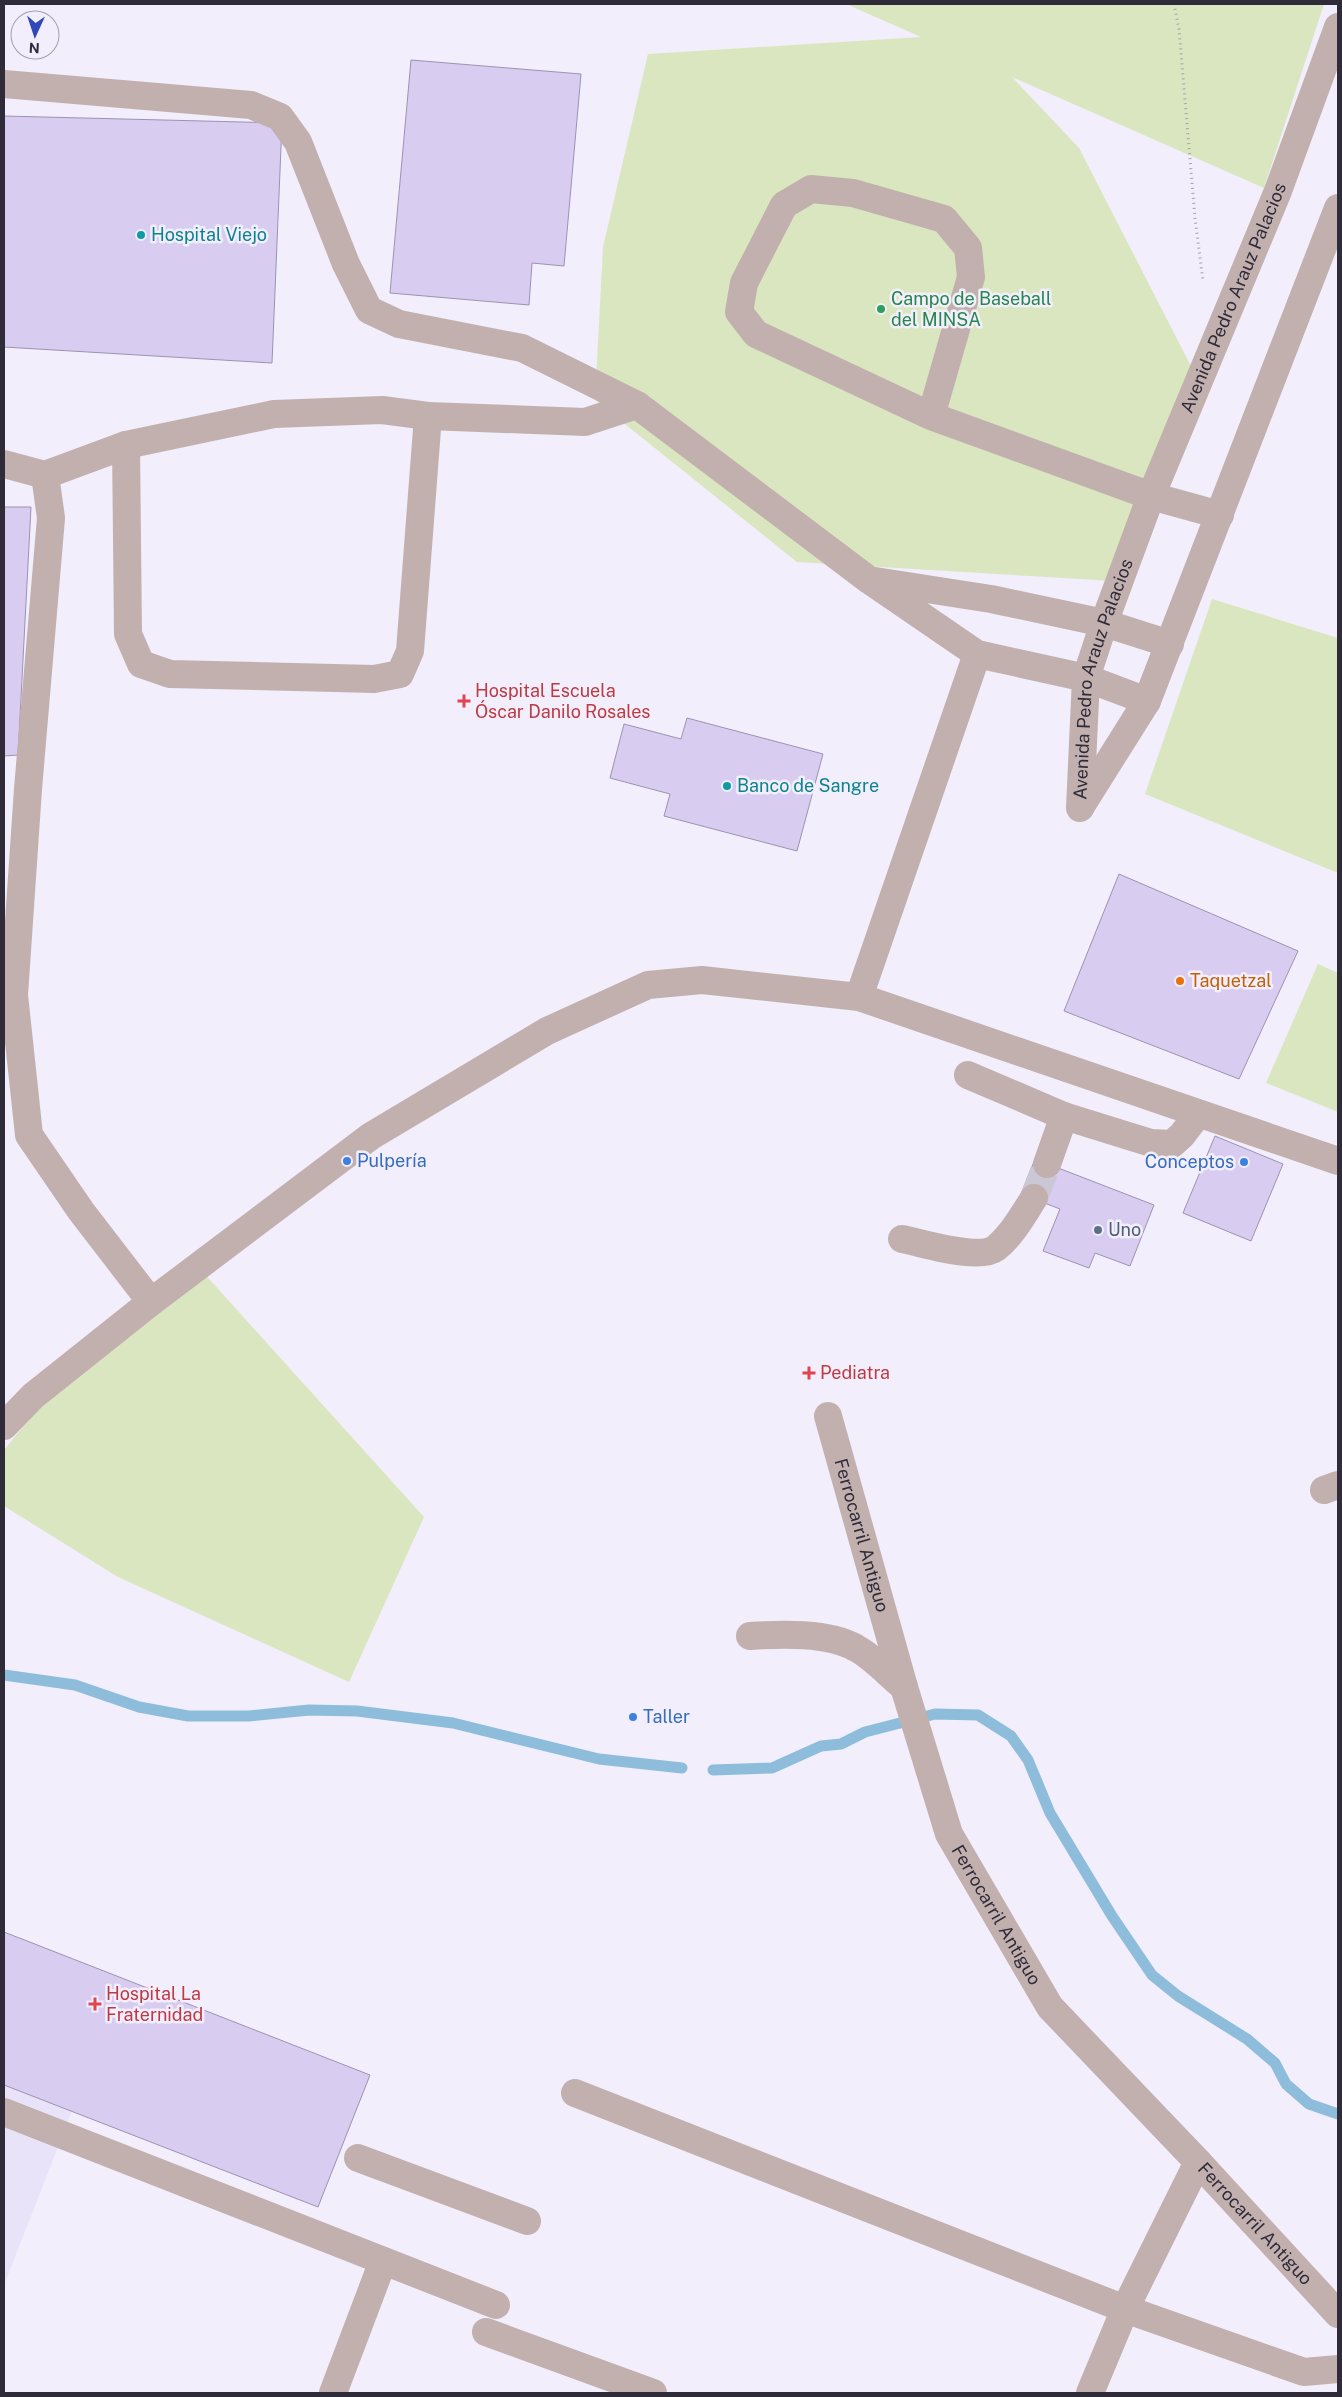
<svg xmlns="http://www.w3.org/2000/svg" width="1342" height="2397" viewBox="0 0 1342 2397" font-family="'Public Sans',sans-serif">
  <style>
    .industrial { fill: #e8e3f9 }
    .green { fill: #dae6c0 }
    .lines { fill: none; stroke-linecap: round; stroke-linejoin: round }
    .stream { stroke: #8ebddc; stroke-width: 11 }
    .building { fill: #d8cdf0; stroke: #9c92b2 }
    .minor-tunnel { stroke: #cbc7d5; stroke-width: 28; stroke-dasharray: 28 14; stroke-linecap: butt }
    .path { stroke: #a5a1ae; stroke-width: 3; stroke-dasharray: 1 4; stroke-linecap: butt }
    .minor { stroke: #c2b0af; stroke-width: 28 }
    .culture-dot { fill: #0f9aa8; stroke: #f2eefc; stroke-width: 2 }
    .leisure-dot { fill: #2e9e5b; stroke: #f2eefc; stroke-width: 2 }
    .health-dot { fill: #e0444e; stroke: #f2eefc; stroke-width: 2 }
    .food-dot { fill: #e8710a; stroke: #f2eefc; stroke-width: 2 }
    .shop-dot { fill: #3f7fe0; stroke: #f2eefc; stroke-width: 2 }
    .service-dot { fill: #5c6f8a; stroke: #f2eefc; stroke-width: 2 }
    .labels { text-anchor: middle; stroke-width: 5; stroke-linejoin: round; paint-order: stroke }
    .culture-label { font-size: 18px; fill: #0d838f; stroke: #f2eefc; text-anchor: start }
    .leisure-label { font-size: 18px; fill: #27864d; stroke: #f2eefc; text-anchor: start }
    .street-label { font-size: 18px; fill: #2f2b38; stroke: #f2eefc }
    .health-label { font-size: 18px; fill: #be3a42; stroke: #f2eefc; text-anchor: start }
    .food-label { font-size: 18px; fill: #c56008; stroke: #f2eefc; text-anchor: start }
    .shop-label { font-size: 18px; fill: #366cbe; stroke: #f2eefc; text-anchor: start }
    .service-label { font-size: 18px; fill: #4e5e75; stroke: #f2eefc; text-anchor: start }
  </style>
  <rect width="100%" height="100%" fill="#f2eefc"/>
  <path class="industrial" d="M4,2084L72,2111L4,2285Z"/>
  <path class="green" d="M846,4H1324L1264,188L1012,77L1079,148L1194,372L1114,581L797,562L595,400L603,247L648,54L921,37Z
    M1212,599L1338,638V873L1145,794Z
    M1318,964L1338,973V1112L1266,1083Z
    M201,1270L424,1517L349,1682L118,1577L4,1506V1450L57,1385Z"/>
  <g class="lines">
    <path class="stream" d="M4,1675L75,1685L139,1707L188,1716H249L309,1710L357,1711L453,1723L599,1759L682,1768
      M713,1770L772,1768L821,1746L841,1744L865,1732L935,1714L978,1715L1011,1736L1028,1760L1050,1813L1112,1916L1152,1975L1178,1996L1247,2039L1275,2063L1286,2084L1309,2104L1338,2114"/>
  </g>
  <path class="building" d="M411,60L581,74L564,266L532,263L529,305L390,293Z
    M4,116L282,123L272,363L4,347Z
    M4,507H31L18,755L4,756Z
    M687,718L823,754L797,851L664,816L670,794L610,778L624,724L681,739Z
    M1119,874L1298,951L1239,1079L1064,1011Z
    M1215,1136L1283,1164L1251,1241L1183,1213Z
    M1035,1159L1154,1205L1130,1266L1095,1253L1089,1268L1043,1251L1060,1209L1021,1194Z
    M4,1932L370,2075L318,2207L4,2085Z"/>
  <g class="lines">
    <path class="minor-tunnel" d="M1034,1198L1047,1164"/>
    <path class="path" d="M1174,4L1179,29L1195,218L1203,281"/>
    <g class="minor">
      <path d="M4,84L251,105L280,117L298,142L346,264L369,310L399,324L522,348L637,405L869,580L977,654L1086,678L1147,701"/>
      <path d="M931,416L971,277L968,248L944,219L853,193L811,189L784,205L744,283L739,312L756,334L931,416L1151,496L1220,515"/>
      <path d="M126,445L128,634L141,664L170,674L374,679L400,674L410,651L428,416"/>
      <path d="M4,464L45,475L51,518L28,789L14,995L29,1135L81,1211L151,1302"/>
      <path d="M45,475L126,445L274,414L382,410L428,416L585,422L637,405"/>
      <path d="M875,581L991,599L1104,623L1170,644"/>
      <path d="M1081,806L1147,701L1338,208"/>
      <path id="s1" d="M1080,808L1086,678L1104,623L1151,496L1278,191L1338,27"/>
      <path d="M859,997L977,654"/>
      <path d="M968,1075L1064,1116L1151,1143L1172,1144L1182,1135L1198,1114"/>
      <path d="M1047,1164L1064,1116"/>
      <path d="M902,1239C923,1243 979,1261 996,1248C1012,1235 1023,1215 1034,1198"/>
      <path id="s2" d="M828,1416L904,1687L949,1834L1050,2007L1198,2162L1338,2314"/>
      <path d="M4,1426L33,1396L151,1302L371,1136L547,1031L648,985L702,980L859,997L1338,1161"/>
      <path d="M1324,1490L1338,1485"/>
      <path d="M750,1636C781,1634 828,1632 856,1648C873,1657 889,1675 904,1687"/>
      <path d="M575,2093L1125,2309L1304,2372L1338,2369"/>
      <path d="M4,2112L496,2305"/>
      <path d="M358,2158L527,2221"/>
      <path d="M486,2332L653,2393"/>
      <path d="M333,2393L383,2261"/>
      <path d="M1090,2393L1125,2309L1198,2162"/>
    </g>
  </g>
  <g class="culture-dot">
    <circle cx="141" cy="235" r="5"/>
    <circle cx="727" cy="786" r="5"/>
  </g>
  <circle class="leisure-dot" cx="881" cy="309" r="5"/>
  <g class="health-dot">
    <path d="M461.5 693.5h5v5h5v5h-5v5h-5v-5h-5v-5h5z"/>
    <path d="M806.5 1365.5h5v5h5v5h-5v5h-5v-5h-5v-5h5z"/>
    <path d="M92.5 1996.5h5v5h5v5h-5v5h-5v-5h-5v-5h5z"/>
  </g>
  <circle class="food-dot" cx="1180" cy="981" r="5"/>
  <g class="shop-dot">
    <circle cx="347" cy="1161" r="5"/>
    <circle cx="1244" cy="1162" r="5"/>
    <circle cx="633" cy="1717" r="5"/>
  </g>
  <circle class="service-dot" cx="1098" cy="1230" r="5"/>
  <g class="labels">
    <g class="culture-label">
      <text x="151" y="241">Hospital Viejo</text>
      <text x="737" y="792">Banco de Sangre</text>
    </g>
    <g class="leisure-label">
      <text x="891" y="305">Campo de Baseball<tspan x="891" dy="21">del MINSA</tspan></text>
    </g>
    <g class="street-label">
      <text dy="6" stroke="none"><textPath href="#s1" startOffset="538">Avenida Pedro Arauz Palacios</textPath></text>
      <text dy="6" stroke="none"><textPath href="#s1" startOffset="132">Avenida Pedro Arauz Palacios</textPath></text>
      <text dy="6" stroke="none"><textPath href="#s2" startOffset="124">Ferrocarril Antiguo</textPath></text>
      <text dy="6" stroke="none"><textPath href="#s2" startOffset="529">Ferrocarril Antiguo</textPath></text>
      <text dy="6" stroke="none"><textPath href="#s2" startOffset="934">Ferrocarril Antiguo</textPath></text>
    </g>
    <g class="health-label">
      <text x="475" y="697">Hospital Escuela<tspan x="475" dy="21">Óscar Danilo Rosales</tspan></text>
      <text x="820" y="1379">Pediatra</text>
      <text x="106" y="2000">Hospital La<tspan x="106" dy="21">Fraternidad</tspan></text>
    </g>
    <g class="food-label">
      <text x="1190" y="987">Taquetzal</text>
    </g>
    <g class="shop-label">
      <text x="357" y="1167">Pulpería</text>
      <text x="1234" y="1168" text-anchor="end">Conceptos</text>
      <text x="643" y="1723">Taller</text>
    </g>
    <g class="service-label">
      <text x="1108" y="1236">Uno</text>
    </g>
  </g>
  <rect width="1342" height="2397" fill="none" stroke="#2f2b38" stroke-width="10"/>
  <g transform="translate(35 35) rotate(183)"><circle r="24" fill="#f2eefc" stroke="#a4a0ae"/>
  <path d="M0-4L9 19L0 12L-9 19Z" fill="#3048b9"/>
  <text y="-8" font-size="14" font-weight="bold" text-anchor="middle" fill="#2f2b38">N</text>
  </g>
</svg>
